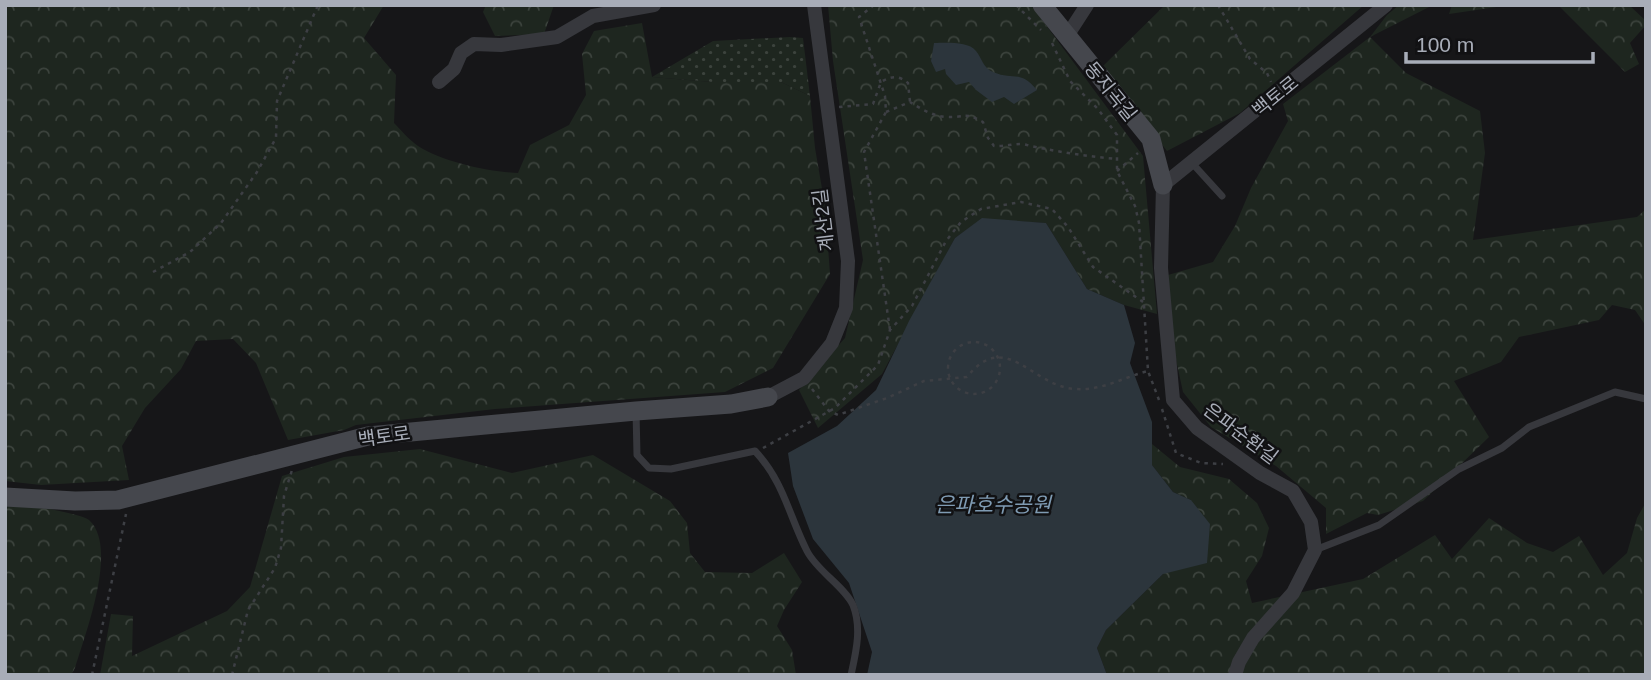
<svg xmlns="http://www.w3.org/2000/svg" width="1651" height="680" viewBox="0 0 1651 680" font-family="Arial,'Noto Sans KR',sans-serif">
  <style>
    .grass { fill: url(#grass-dots) }
    .forest { fill: url(#forest-crowns) }
    .water { fill: #2c353c }
    .lines { fill: none; stroke-linecap: round; stroke-linejoin: round }
    .path { stroke: #3d3f44; stroke-width: 2.5; stroke-dasharray: 3.5 5; stroke-linecap: butt }
    .lane { stroke: #37383d; stroke-width: 7 }
    .street { stroke: #37383d; stroke-width: 14 }
    .secondary { stroke: #45474d; stroke-width: 19 }
    .labels { text-anchor: middle; stroke-width: 5; stroke-linejoin: round; paint-order: stroke }
    .street-label { font-size: 19px; fill: #a8adb8; stroke: #111113 }
    .water-label { font-size: 21px; font-style: italic; fill: #7f9bb3; stroke: #111113 }
  </style>
  <defs>
    <pattern id="grass-dots" width="8" height="8" patternUnits="userSpaceOnUse" patternTransform="scale(1.75)"><rect width="8" height="8" fill="#1e261f"/><path d="M2 2h.1M6 6h.1" fill="none" stroke="#3c433d" stroke-width="1.8" stroke-linecap="round"/></pattern>
    <pattern id="forest-crowns" width="20" height="18" patternUnits="userSpaceOnUse" patternTransform="scale(1.75)"><rect width="20" height="18" fill="#1e261f"/><path d="M2 6a3 3 0 1 1 6 0M12 15a3 3 0 1 1 6 0" fill="none" stroke="#3c433d"/></pattern>
  </defs>
  <rect width="100%" height="100%" fill="#161618"/>
  <path class="grass" d="M790,37L803,38L810,96L781,82H712L652,77L713,41Z"/>
  <path class="forest" d="M5,5H384L364,38L396,75L394,123C401,130 409,140 418,146C443,162 489,172 518,173L530,145L569,125L586,95L582,54L594,31L642,23L652,77L712,82H781L810,96L815,148L825,206L830,274L773,368L725,392L495,409L356,425L344,430L288,440L256,363L233,339L196,341L181,369L145,408L122,446L129,480L41,485L5,481Z
    M486,5H554L544,34L495,36L483,12Z
    M828,5H1031L1143,156L1157,314L1124,305L1087,289L1046,223L982,219L955,238L882,374L818,428L799,390L845,338L863,260L833,61Z
    M1165,5H1364L1240,113L1167,151L1102,67Z
    M1399,5H1433L1370,37L1406,73L1480,111L1485,153L1473,240L1637,217L1646,209V326L1635,310L1612,305L1599,320L1519,337L1501,362L1454,381L1489,437L1423,501L1378,515L1367,513L1326,534V508L1276,466L1211,427L1183,392L1175,355L1168,275L1213,262L1235,226L1251,188L1288,121L1283,104L1370,37L1387,15Z
    M1452,5H1510L1449,14Z
    M1558,5H1629L1646,21V25L1630,43L1639,64L1625,72Z
    M1152,444L1180,467L1229,479L1257,503L1269,528L1262,556L1246,581L1252,603L1363,579L1435,535L1452,559L1489,518L1527,543L1553,552L1579,536L1603,575L1627,553L1637,518L1646,502V675H1107L1097,648L1106,630L1163,574L1191,500L1173,492L1152,465Z
    M420,449L512,473L593,455L670,501L687,523L690,553L705,572L752,573L784,553L802,582L784,610L777,626L792,650L796,675H100L111,614L133,616L132,656L227,611L250,587L282,476L344,457Z
    M5,500C20,504 80,513 89,520C119,547 85,634 75,668L71,675H5Z"/>
  <path class="water" d="M934,43C946,43 968,41 976,51C982,58 983,68 993,72C1014,81 1020,69 1037,90L1014,104L1004,97L992,102L976,90L969,82L956,85L946,74L945,69L936,72L931,61Z
    M982,218L1046,223L1087,289L1124,305L1135,343L1130,363L1152,422V465L1173,492L1191,500L1210,524L1207,563L1163,574L1106,630L1097,648L1107,675H867L872,652L849,583L813,539L793,486L788,453L837,426L876,390L909,321L955,238Z"/>
  <g class="lines">
    <path class="path" d="M874,5L859,17L885,96L886,112L864,152L890,330
      M1016,5L1041,30
      M1218,5L1250,59L1267,73L1271,82
      M1052,43L1070,81L1098,109L1117,135V171L1135,206L1139,223L1148,371L1159,400
      M839,107L873,104L881,82C891,76 899,75 908,83L910,102
      M886,112L910,102C921,109 933,116 946,117C966,118 963,111 983,122L988,138L994,146C1004,147 1018,142 1027,145C1057,152 1086,156 1116,159
      M1117,171L1138,153
      M153,272L190,252L221,223L257,172L276,138L277,101L318,5
      M948 368a26 26 0 1 1 52 0a26 26 0 1 1-52 0Z
      M812,389L829,411L838,415L887,398L924,381L967,377C1006,328 1031,386 1075,389C1102,391 1124,377 1148,371
      M1162,409L1176,453L1201,463L1223,464
      M763,448L835,408L878,365L890,330L912,306L946,241L961,222L981,209L1021,202L1052,209L1068,227L1093,267L1143,302
      M92,675L126,514
      M232,675L248,610L275,568L281,548L284,496L292,470"/>
    <path class="lane" d="M1192,163L1222,196
      M636,411L637,455L649,468L671,469L755,451C784,482 789,516 807,551C817,571 844,586 853,605C862,628 856,652 851,675
      M1315,550L1379,525L1459,469L1502,448L1529,427L1615,392L1646,399"/>
    <path class="street" d="M1067,36L1087,5
      M439,82L454,69L461,53L474,44L501,45L557,37L593,16L654,5
      M768,397L804,378L832,343L846,308L848,261L814,5
      M1235,675L1239,662L1253,638L1293,593L1315,550L1311,522L1293,491L1260,473L1197,428L1173,400L1161,268L1163,185L1386,5"/>
    <path class="secondary" d="M1042,5L1151,139L1163,185
      M5,497L75,501L118,500L368,436L636,411L731,404L768,397"/>
  </g>
  <g class="labels">
    <g class="street-label">
      <text transform="translate(1111 91) rotate(51)" y="7">동지곡길</text>
      <text transform="translate(1275 96) rotate(-39)" y="7">백토로</text>
      <text transform="translate(823 220) rotate(-97)" y="7">계산2길</text>
      <text transform="translate(1241 433) rotate(37)" y="7">은파순환길</text>
      <text transform="translate(384 436) rotate(-8)" y="7">백토로</text>
    </g>
    <g class="water-label">
      <text x="993" y="512">은파호수공원</text>
    </g>
  </g>
  <rect width="1651" height="680" fill="none" stroke="#a8adb8" stroke-width="14"/>
  <path d="M1406 52v10h187v-10" fill="none" stroke="#a8adb8" stroke-width="3.5"/>
  <text x="1416" y="52" font-size="21" fill="#a8adb8" stroke="#111113" stroke-width="5" paint-order="stroke">100 m</text>
</svg>
